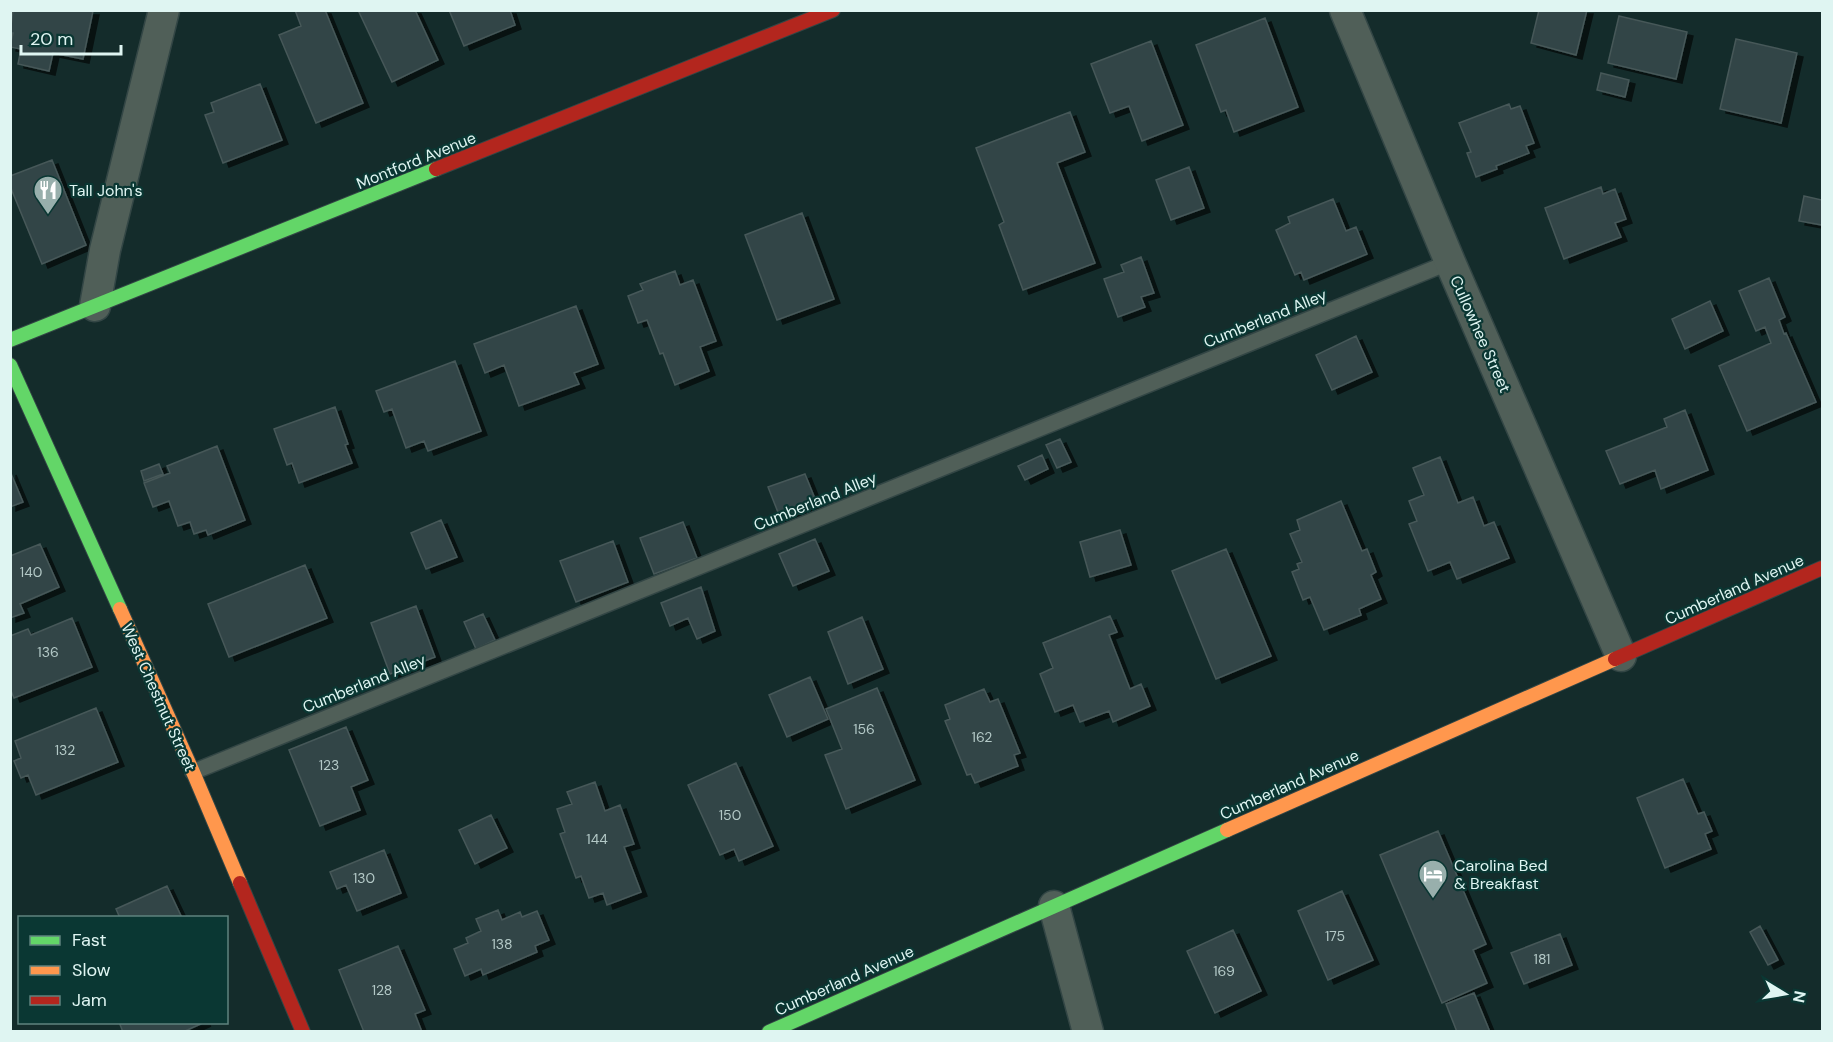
<svg xmlns="http://www.w3.org/2000/svg" width="1833" height="1042" viewBox="0 0 1833 1042" font-family="'DM Sans',sans-serif">
  <style>
    .building { fill: #334547; stroke: #465859; stroke-width: 1.5; filter: url(#shadow) }
    .lines { fill: none; stroke-linecap: round; stroke-linejoin: round }
    .lane-casing { stroke: #334645; stroke-width: 18 }
    .street-casing { stroke: #334645; stroke-width: 33 }
    .fast-casing { stroke: #334645; stroke-width: 16 }
    .slow-casing { stroke: #334645; stroke-width: 16 }
    .jam-casing { stroke: #334645; stroke-width: 16 }
    .lane { stroke: #505f58; stroke-width: 15 }
    .street { stroke: #505f58; stroke-width: 30 }
    .fast { stroke: #63d668; stroke-width: 14 }
    .slow { stroke: #ff974d; stroke-width: 14 }
    .jam { stroke: #b3261e; stroke-width: 14 }
    .labels { text-anchor: middle; stroke-width: 4.5; stroke-linejoin: round; paint-order: stroke }
    .number-label { font-size: 14px; fill: #b4c9c7 }
    .street-label { font-size: 16px; fill: #dff5f2; stroke: #0a3733 }
    .poi-label { font-size: 16px; fill: #dff5f2; stroke: #0a3733; text-anchor: start }
  </style>
  <defs>
    <filter id="shadow"><feDropShadow dx="6" dy="4" stdDeviation="0" flood-color="#0009"/></filter>
  </defs>
  <rect width="100%" height="100%" fill="#142c2b"/>
  <path class="building" d="M13,10L93,11L83,59L53,53L49,71L18,64L21,49L10,47L13,33H10Z
    M295,10H325L363,103L316,123L279,35L301,26Z
    M358,10H415L438,60L392,82Z
    M449,10H510L515,25L464,46Z
    M1539,10H1587L1576,55L1531,43Z
    M1619,16L1687,32L1676,79L1608,63Z
    M1265,18L1298,107L1234,132L1226,110L1221,112L1196,45Z
    M1736,39L1797,53L1781,123L1720,109Z
    M1151,41L1183,125L1142,141L1129,106L1110,113L1091,64Z
    M1601,73L1629,80L1625,97L1597,90Z
    M260,84L282,140L223,163L205,115L214,112L211,103Z
    M1509,104L1511,109L1520,106L1534,143L1526,146L1529,153L1496,166L1497,169L1476,177L1467,153L1471,152L1459,123Z
    M1070,112L1085,152L1057,163L1095,263L1023,290L999,225L1004,222L976,148Z
    M52,160L86,245L42,264L10,186V176Z
    M1189,167L1204,208L1171,220L1156,180Z
    M1601,187L1603,194L1615,189L1626,219L1615,223L1621,237L1564,259L1545,208Z
    M1804,196L1822,200V225L1799,221Z
    M1333,199L1346,231L1356,227L1367,254L1304,280L1301,272L1295,275L1276,230L1290,223L1288,217Z
    M802,213L834,299L777,320L745,235Z
    M1141,257L1154,293L1141,297L1145,307L1118,317L1104,279L1124,272L1121,265Z
    M675,271L680,285L693,280L716,341L700,347L709,371L675,385L663,353L660,354L647,320L638,323L628,296L643,290L640,284Z
    M1769,278L1785,317L1779,320L1784,334L1786,333L1816,402L1747,431L1719,366L1771,343L1765,327L1756,331L1739,291Z
    M1710,301L1723,331L1685,349L1672,319Z
    M576,306L598,364L574,373L579,384L519,406L504,365L485,373L474,344Z
    M1356,336L1372,372L1332,390L1316,355Z
    M455,361L481,431L428,451L424,441L406,448L392,409L384,412L376,391Z
    M335,407L348,444L345,445L352,463L299,483L292,463L287,465L274,429Z
    M1685,410L1708,470L1661,489L1655,470L1620,484L1606,451L1667,427L1664,419Z
    M1060,439L1071,462L1057,468L1046,445Z
    M217,446L245,520L208,535L206,530L194,534L190,522L178,526L169,501L153,507L144,483L170,473L167,466Z
    M1042,455L1048,469L1025,480L1018,466Z
    M1440,457L1458,503L1473,497L1484,526L1494,522L1509,558L1457,579L1450,562L1428,571L1409,524L1417,521L1409,501L1424,495L1413,468Z
    M159,464L163,474L144,481L141,471Z
    M10,471L23,502L10,507Z
    M805,474L818,506L781,520L768,487Z
    M1341,501L1362,551L1367,549L1376,572L1371,575L1381,599L1359,609L1361,615L1324,630L1310,597L1303,600L1292,572L1299,569L1297,564L1302,562L1290,534L1300,530L1297,520Z
    M441,520L457,557L426,569L411,533Z
    M683,522L697,558L654,574L640,538Z
    M1120,530L1131,565L1090,577L1080,542Z
    M815,539L829,571L793,586L779,554Z
    M613,541L628,582L576,602L560,561Z
    M40,544L59,587L20,604L24,613L10,618V556Z
    M1226,549L1271,656L1216,679L1172,571Z
    M305,565L327,618L229,657L208,604Z
    M701,587L715,631L697,639L688,618L670,626L661,603Z
    M416,606L435,657L390,674L371,623Z
    M483,614L495,640L476,649L464,622Z
    M1110,616L1117,632L1109,635L1130,689L1141,684L1150,706L1113,722L1109,711L1080,722L1073,705L1055,712L1040,674L1053,668L1043,643Z
    M862,617L883,669L848,684L828,632Z
    M72,618L92,667L14,698L10,688V636L28,629L31,635Z
    M810,677L828,719L787,737L769,695Z
    M877,688L915,780L846,809L825,755L842,749L826,709Z
    M984,689L990,702L998,699L1020,753L1014,755L1018,766L975,783L971,774L967,775L945,721L950,719L945,705Z
    M96,708L118,762L36,795L28,775L21,778L14,761L21,758L15,741Z
    M346,727L368,780L351,787L360,810L320,826L289,750Z
    M736,763L773,846L739,861L734,849L720,855L688,785Z
    M1683,779L1698,814L1704,812L1712,831L1705,834L1711,849L1665,868L1637,798Z
    M595,782L605,811L620,805L634,844L624,847L641,892L607,905L603,893L589,898L581,876L576,878L560,834L565,832L557,809L572,804L567,792Z
    M491,815L507,848L475,864L459,830Z
    M1438,831L1486,944L1473,950L1487,983L1442,1003L1380,855Z
    M384,850L401,893L357,911L346,885L337,889L330,872Z
    M167,886L182,918H120L116,909Z
    M1342,891L1373,960L1328,980L1298,911Z
    M498,910L502,920L520,912L522,917L537,911L549,940L535,946L537,952L483,975L481,969L465,976L454,949L468,943L466,938L481,931L476,919Z
    M1760,926L1778,960L1768,965L1750,932Z
    M1233,930L1261,991L1215,1013L1187,951Z
    M1560,934L1572,965L1524,984L1511,953Z
    M398,946L425,1010L415,1014L422,1032H364L339,970Z
    M1474,993L1490,1032H1457L1446,1004Z
    M119,1022H205L183,1032H123Z"/>
  <g class="lines">
    <g class="lane-casing">
      <path id="lane" d="M193,772L1450,262"/>
    </g>
    <g class="street-casing">
      <path id="street" d="M1345,10L1450,262L1621,656
        M95,306L105,250L164,10
        M1054,906L1088,1032"/>
    </g>
    <g class="fast-casing">
      <path id="fast" d="M10,340L436,169
        M10,365L120,609
        M769,1032L1227,830"/>
    </g>
    <g class="slow-casing">
      <path id="slow" d="M120,609L193,772L240,883
        M1227,830L1615,659"/>
    </g>
    <g class="jam-casing">
      <path id="jam" d="M436,169L833,10
        M1615,659L1822,568
        M240,883L303,1032"/>
    </g>
    <use href="#lane" class="lane"/>
    <use href="#street" class="street"/>
    <use href="#fast" class="fast"/>
    <use href="#slow" class="slow"/>
    <use href="#jam" class="jam"/>
  </g>
  <defs>
    <g id="restaurant-pin" transform="scale(1.5)"><path d="M0 17L-7.5 6A9.5 9.5 0 1 1 7.5 6Z" fill="#98afac" stroke="#0a3733"/><path d="M-5-6h1v4h1v-4h1v4h1v-4h1v5L-1.5 .5V6h-2V.5L-5-1ZM5-6V6H3V1.5H1.5Q1.5-4 5-6Z" fill="#fff"/></g>
    <g id="hotel-pin" transform="scale(1.5)"><path d="M0 17L-7.5 6A9.5 9.5 0 1 1 7.5 6Z" fill="#98afac" stroke="#0a3733"/><path d="M-6-4.5h1.5V1H6V5H4.5V3h-9V5H-6ZM-4 0a1.8 1.8 0 1 1 3.6 0ZM.5 0V-2.5h3Q6-2.5 6 0Z" fill="#fff"/></g>
  </defs>
  <g fill-rule="evenodd">
    <use href="#restaurant-pin" x="48" y="190"/>
    <use href="#hotel-pin" x="1433" y="874"/>
  </g>
  <g class="labels">
    <g class="number-label">
      <text x="31" y="577">140</text>
      <text x="48" y="657">136</text>
      <text x="864" y="734">156</text>
      <text x="982" y="742">162</text>
      <text x="65" y="755">132</text>
      <text x="329" y="770">123</text>
      <text x="730" y="820">150</text>
      <text x="597" y="844">144</text>
      <text x="364" y="883">130</text>
      <text x="1335" y="941">175</text>
      <text x="502" y="949">138</text>
      <text x="1542" y="964">181</text>
      <text x="1224" y="976">169</text>
      <text x="382" y="995">128</text>
    </g>
    <g class="street-label">
      <text transform="translate(416 160) rotate(-22)" y="6">Montford Avenue</text>
      <text transform="translate(1265 318) rotate(-22)" y="6">Cumberland Alley</text>
      <text transform="translate(1481 334) rotate(66)" y="6">Cullowhee Street</text>
      <text transform="translate(815 501) rotate(-22)" y="6">Cumberland Alley</text>
      <text transform="translate(1734 589) rotate(-24)" y="6">Cumberland Avenue</text>
      <text transform="translate(364 683) rotate(-22)" y="6">Cumberland Alley</text>
      <text transform="translate(159 697) rotate(66)" y="6">West Chestnut Street</text>
      <text transform="translate(1289 784) rotate(-24)" y="6">Cumberland Avenue</text>
      <text transform="translate(844 980) rotate(-24)" y="6">Cumberland Avenue</text>
    </g>
    <g class="poi-label">
      <text x="69" y="196">Tall John's</text>
      <text x="1454" y="871">Carolina Bed<tspan x="1454" dy="18">&amp; Breakfast</tspan></text>
    </g>
  </g>
  <rect width="1833" height="1042" fill="none" stroke="#dff5f2" stroke-width="24"/>
  <rect x="18" y="916" width="210" height="108" fill="#0a3733" stroke="#5f837f" stroke-width="1.5"/>
  <rect x="30" y="936" width="30" height="9" fill="#63d668" stroke="#5f837f" stroke-width="1.5"/>
  <text x="72" y="946" font-size="18" fill="#dff5f2">Fast</text>
  <rect x="30" y="966" width="30" height="9" fill="#ff974d" stroke="#5f837f" stroke-width="1.5"/>
  <text x="72" y="976" font-size="18" fill="#dff5f2">Slow</text>
  <rect x="30" y="996" width="30" height="9" fill="#b3261e" stroke="#5f837f" stroke-width="1.5"/>
  <text x="72" y="1006" font-size="18" fill="#dff5f2">Jam</text>
  <g transform="translate(1785 994) rotate(101)" stroke="#0a3733" stroke-width="4.5" paint-order="stroke">
  <path d="M0-4.5L10 22L0 15L-10 22Z" fill="#dff5f2"/>
  <text y="-9" font-size="16" font-weight="bold" text-anchor="middle" fill="#dff5f2">N</text>
  </g>
  <path d="M21 45v9h100v-9" fill="none" stroke="#dff5f2" stroke-width="3"/>
  <text x="30" y="45" font-size="18" fill="#dff5f2" stroke="#0a3733" stroke-width="4.5" paint-order="stroke">20 m</text>
</svg>
